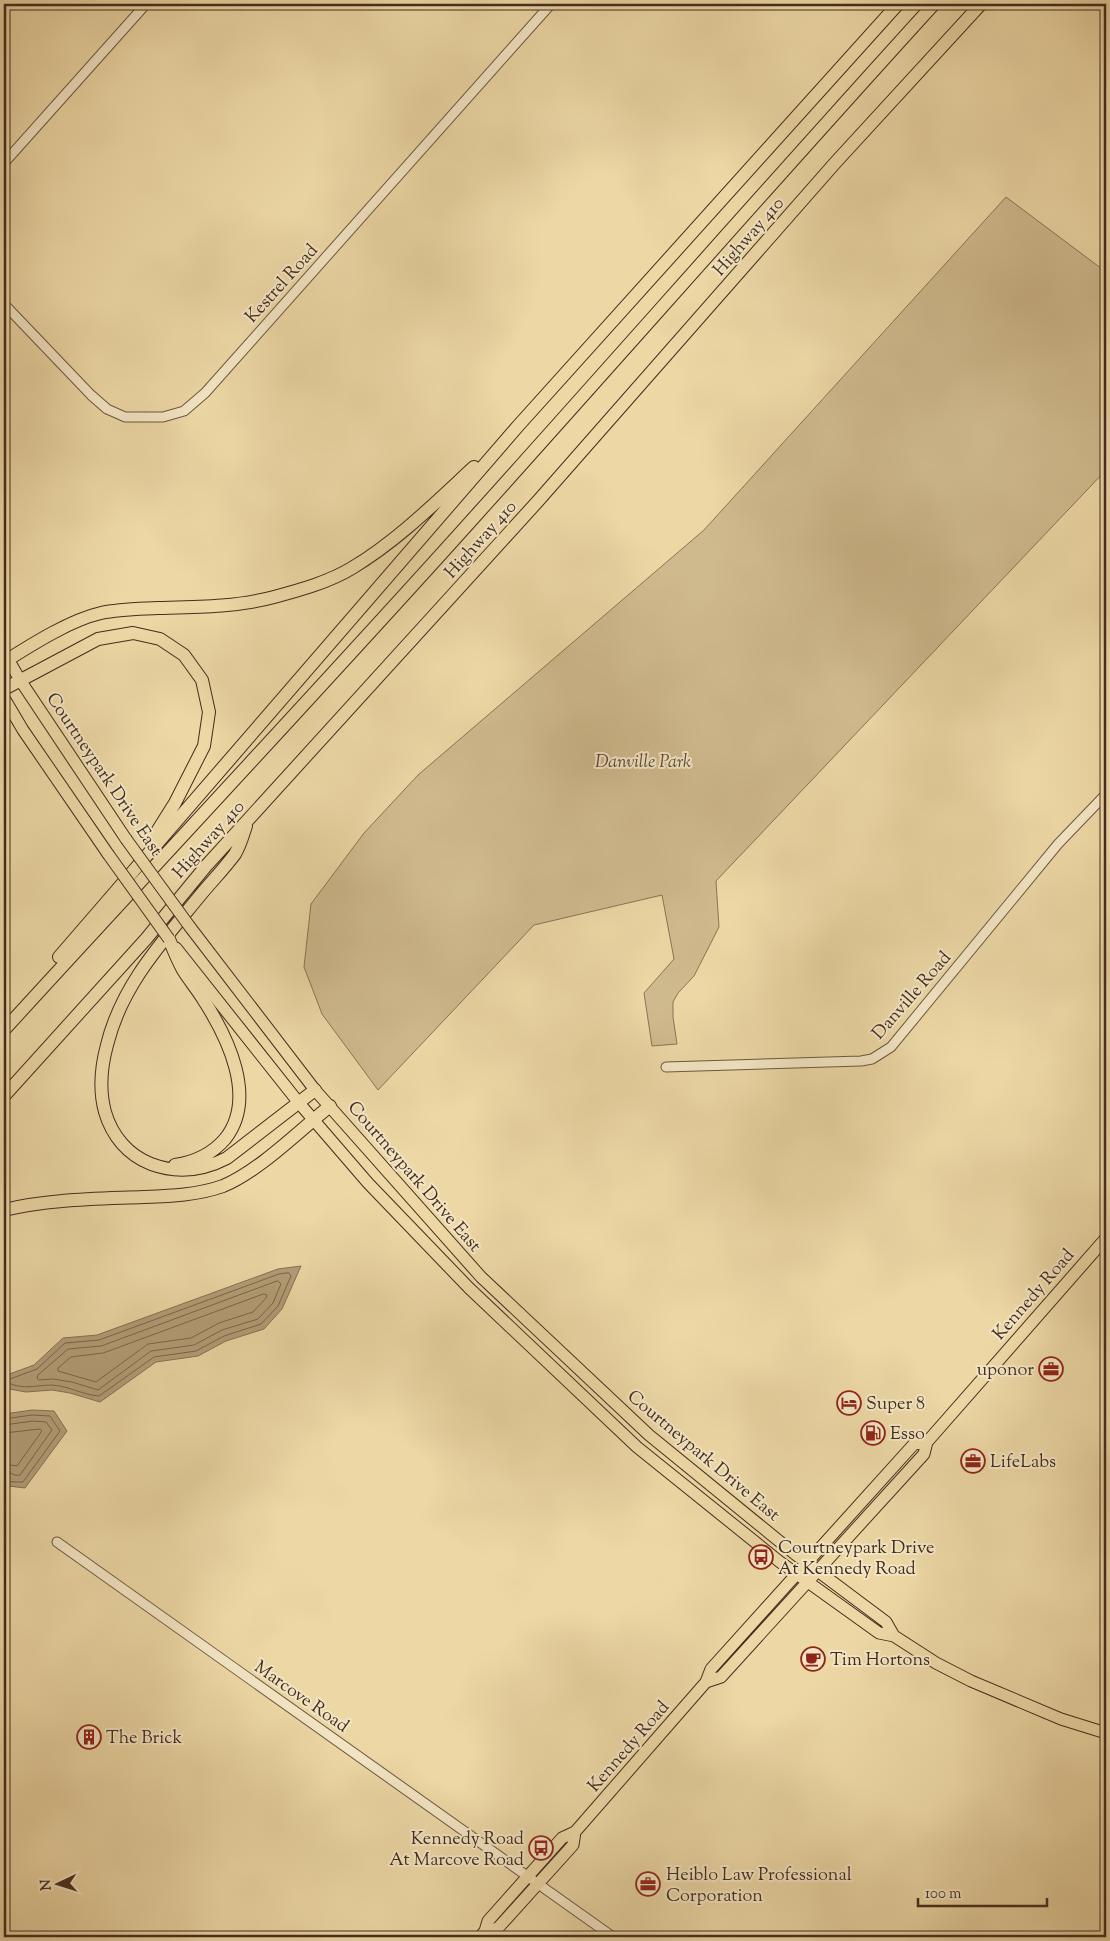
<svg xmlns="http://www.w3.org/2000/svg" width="1110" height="1941" viewBox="0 0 1110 1941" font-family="'Sorts Mill Goudy',serif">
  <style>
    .green { fill: #cfba8e; stroke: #897456 }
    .water { fill: #b39d77; stroke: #867054 }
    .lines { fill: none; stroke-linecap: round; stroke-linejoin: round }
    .shore { stroke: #7b654b; stroke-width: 1 }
    .minor-casing { stroke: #6d5840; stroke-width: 11 }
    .major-casing { stroke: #432d1f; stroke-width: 13 }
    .highway-casing { stroke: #432d1f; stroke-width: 14 }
    .minor { stroke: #f3e5c4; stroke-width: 9 }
    .major { stroke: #ecd7a5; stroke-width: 11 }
    .highway { stroke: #ecd7a5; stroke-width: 12 }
    .major-bridge-casing { stroke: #432d1f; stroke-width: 13; stroke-linecap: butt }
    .major-bridge { stroke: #ecd7a5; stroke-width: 11 }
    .labels { text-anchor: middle; stroke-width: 4; stroke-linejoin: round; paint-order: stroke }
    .street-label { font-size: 18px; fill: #432d1f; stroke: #f3e5c4 }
    .park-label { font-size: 18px; font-style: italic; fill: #5f4935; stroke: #f3e5c4 }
    .poi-label { font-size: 18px; fill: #432d1f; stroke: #f3e5c4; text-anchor: start }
  </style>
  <rect width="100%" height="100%" fill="#ecd7a5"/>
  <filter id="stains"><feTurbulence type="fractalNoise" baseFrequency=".004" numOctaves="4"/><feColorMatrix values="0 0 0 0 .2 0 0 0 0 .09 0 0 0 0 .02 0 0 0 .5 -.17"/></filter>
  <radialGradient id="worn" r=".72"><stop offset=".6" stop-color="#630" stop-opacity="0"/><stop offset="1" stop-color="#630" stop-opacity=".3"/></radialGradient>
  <path class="green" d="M1006,197L1106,272V470L716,881L719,927L694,976L678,993L673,1002V1017L677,1044L652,1046L644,993L674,959L662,895L534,925L378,1090L322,1014L304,967L311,904L364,833L418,775L704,530Z"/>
  <path class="water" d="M301,1266L282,1309L264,1329L226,1341L198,1356L156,1362L100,1402L70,1393L52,1390L26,1392L4,1388V1376L34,1365L63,1338L97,1335L278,1269Z
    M32,1410L54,1411L67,1431L25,1488L9,1486L4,1480V1414Z"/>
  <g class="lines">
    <path class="shore" d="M289,1273L291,1276L278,1306L261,1324L224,1336L196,1351L154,1357L99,1396C83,1395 69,1386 52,1385C38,1385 22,1390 9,1383L10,1379L37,1369L65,1343L99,1340L279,1274Z
      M278,1281L281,1284L273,1303L258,1319L222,1330L194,1345L151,1351L98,1390L72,1382L53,1379L39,1380L37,1378L38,1375L68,1349L101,1346Z
      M264,1294L267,1295L266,1298L253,1312L219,1323L191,1338L148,1344L96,1382L58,1371V1368L71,1357L103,1353Z
      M4,1419L32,1415L50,1416L60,1431L23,1482H12L4,1478
      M4,1425L33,1421L46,1422L52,1430L20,1475C14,1477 10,1471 4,1471
      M4,1433L40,1429L42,1431L17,1466L4,1464"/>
    <g class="minor-casing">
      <path id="minor" d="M4,163L146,4
        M4,304L91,395L107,409L125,417H163L184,411L205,393L551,4
        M666,1067L861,1061L872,1059L891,1047L1058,844L1106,794
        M57,1542L613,1937"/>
    </g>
    <g class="major-casing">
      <path id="major" d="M4,652L20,680L126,839
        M4,698L23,730L108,854
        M190,927L315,1090L481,1277L649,1435L795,1554L886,1622L894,1636
        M176,948L299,1103L368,1183L469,1288L637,1447L780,1562L879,1633L894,1636L936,1663L971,1681L1061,1719L1106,1733
        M706,1682L721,1677L924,1454L927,1442L1106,1238
        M485,1931L498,1928L573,1845L575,1832
        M480,1937L485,1931L488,1921L562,1838L575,1832L706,1682L711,1669L914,1444L927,1442"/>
    </g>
    <g class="highway-casing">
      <path id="highway" d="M4,662C31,645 70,620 101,613C120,609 139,609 158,608C196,607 237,607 274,597C300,590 329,582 352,568C397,541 435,503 474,467
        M4,689L98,639L133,633L160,639L184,655L202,680L209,712L204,746L175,803L153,838
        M246,826C243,835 240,846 235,854C224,869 210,883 198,898C161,943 121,987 107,1045C101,1067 99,1090 105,1112C112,1136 128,1155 151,1164C178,1174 202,1171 227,1158L315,1090
        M169,939C173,949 178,961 183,970C189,980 197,989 203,999C227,1036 258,1098 225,1139C212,1154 195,1162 175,1165
        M59,957L518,426L898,4
        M4,1030C162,857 323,686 479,512C631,343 781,172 934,4
        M4,1096L146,939L206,866L538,501L835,163L981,4
        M4,1210C49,1199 98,1199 144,1197C170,1196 198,1195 223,1186C258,1172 300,1130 330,1106"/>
    </g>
    <use href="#minor" class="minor"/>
    <use href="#major" class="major"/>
    <use href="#highway" class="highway"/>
    <g class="major-bridge-casing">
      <path id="major-bridge" d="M126,839L190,927
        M108,854L169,939"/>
    </g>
    <use href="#major-bridge" class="major-bridge"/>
  </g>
  <defs>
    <g id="office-ring" transform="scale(1.25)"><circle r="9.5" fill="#f3e5c4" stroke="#8f2418" stroke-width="1.5"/><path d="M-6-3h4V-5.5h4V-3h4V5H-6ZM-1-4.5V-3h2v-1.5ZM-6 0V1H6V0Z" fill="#8f2418"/></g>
    <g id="hotel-ring" transform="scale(1.25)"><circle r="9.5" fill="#f3e5c4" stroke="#8f2418" stroke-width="1.5"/><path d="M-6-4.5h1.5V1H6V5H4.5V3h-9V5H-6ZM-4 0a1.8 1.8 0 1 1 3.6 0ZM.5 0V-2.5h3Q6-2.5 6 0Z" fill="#8f2418"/></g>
    <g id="fuel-ring" transform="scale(1.25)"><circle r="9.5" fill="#f3e5c4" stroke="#8f2418" stroke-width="1.5"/><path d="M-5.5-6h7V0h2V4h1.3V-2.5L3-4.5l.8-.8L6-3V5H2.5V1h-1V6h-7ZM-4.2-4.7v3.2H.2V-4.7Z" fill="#8f2418"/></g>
    <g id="bus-ring" transform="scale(1.25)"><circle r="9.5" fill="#f3e5c4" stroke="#8f2418" stroke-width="1.5"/><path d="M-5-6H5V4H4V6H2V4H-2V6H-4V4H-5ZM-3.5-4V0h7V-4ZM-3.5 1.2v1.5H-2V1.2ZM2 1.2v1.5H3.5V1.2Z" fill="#8f2418"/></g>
    <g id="cafe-ring" transform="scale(1.25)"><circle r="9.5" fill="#f3e5c4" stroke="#8f2418" stroke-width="1.5"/><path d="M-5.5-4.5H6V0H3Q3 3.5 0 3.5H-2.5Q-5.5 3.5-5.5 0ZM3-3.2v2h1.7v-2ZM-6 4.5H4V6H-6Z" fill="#8f2418"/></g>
    <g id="building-ring" transform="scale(1.25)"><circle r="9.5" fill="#f3e5c4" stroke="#8f2418" stroke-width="1.5"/><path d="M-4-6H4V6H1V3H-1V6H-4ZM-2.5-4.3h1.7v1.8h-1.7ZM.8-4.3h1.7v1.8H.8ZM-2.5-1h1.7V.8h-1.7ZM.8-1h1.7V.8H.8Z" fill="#8f2418"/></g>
  </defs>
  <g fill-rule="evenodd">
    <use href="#office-ring" x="1051" y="1369"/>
    <use href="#hotel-ring" x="849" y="1403"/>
    <use href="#fuel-ring" x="873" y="1433"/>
    <use href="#office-ring" x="973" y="1461"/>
    <use href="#bus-ring" x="761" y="1557"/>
    <use href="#cafe-ring" x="813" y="1659"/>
    <use href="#building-ring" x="89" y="1737"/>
    <use href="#bus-ring" x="541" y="1848"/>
    <use href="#office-ring" x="648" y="1884"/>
  </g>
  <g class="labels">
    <g class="street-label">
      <text transform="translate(748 236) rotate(-49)" y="6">Highway 410</text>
      <text transform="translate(281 283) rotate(-48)" y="6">Kestrel Road</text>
      <text transform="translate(480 539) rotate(-48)" y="6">Highway 410</text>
      <text transform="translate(105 774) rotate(56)" y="6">Courtneypark Drive East</text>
      <text transform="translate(208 839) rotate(-48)" y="6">Highway 410</text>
      <text transform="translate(911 995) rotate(-49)" y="6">Danville Road</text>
      <text transform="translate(415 1176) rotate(49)" y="6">Courtneypark Drive East</text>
      <text transform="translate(1033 1294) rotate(-49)" y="6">Kennedy Road</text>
      <text transform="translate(704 1455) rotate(40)" y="6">Courtneypark Drive East</text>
      <text transform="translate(302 1696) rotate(35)" y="6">Marcove Road</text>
      <text transform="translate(628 1746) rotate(-49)" y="6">Kennedy Road</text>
    </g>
    <g class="park-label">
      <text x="643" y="767">Danville Park</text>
    </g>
    <g class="poi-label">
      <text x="1034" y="1375" text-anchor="end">uponor</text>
      <text x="866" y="1409">Super 8</text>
      <text x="890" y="1439">Esso</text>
      <text x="990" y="1467">LifeLabs</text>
      <text x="778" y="1553">Courtneypark Drive<tspan x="778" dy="21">At Kennedy Road</tspan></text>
      <text x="830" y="1665">Tim Hortons</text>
      <text x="106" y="1743">The Brick</text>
      <text x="524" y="1844" text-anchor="end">Kennedy Road<tspan x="524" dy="21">At Marcove Road</tspan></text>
      <text x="666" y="1880">Heiblo Law Professional<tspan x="666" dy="21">Corporation</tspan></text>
    </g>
  </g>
  <rect width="1110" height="1941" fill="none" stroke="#ecd7a5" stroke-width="20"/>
  <rect x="5" y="5" width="1100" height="1931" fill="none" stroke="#432d1f" stroke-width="2.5"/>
  <rect x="10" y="10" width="1090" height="1921" fill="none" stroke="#432d1f"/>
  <g transform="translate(58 1884) rotate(266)" stroke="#f3e5c4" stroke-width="4" paint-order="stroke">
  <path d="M0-4L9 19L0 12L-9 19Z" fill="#432d1f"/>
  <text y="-8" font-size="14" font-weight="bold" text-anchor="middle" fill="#432d1f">N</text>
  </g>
  <path d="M918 1898v8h129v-8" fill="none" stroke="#432d1f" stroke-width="2.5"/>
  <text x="925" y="1898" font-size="15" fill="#432d1f" stroke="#f3e5c4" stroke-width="4" paint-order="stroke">100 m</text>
  <rect width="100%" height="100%" filter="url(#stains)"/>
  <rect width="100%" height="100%" fill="url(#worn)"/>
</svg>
